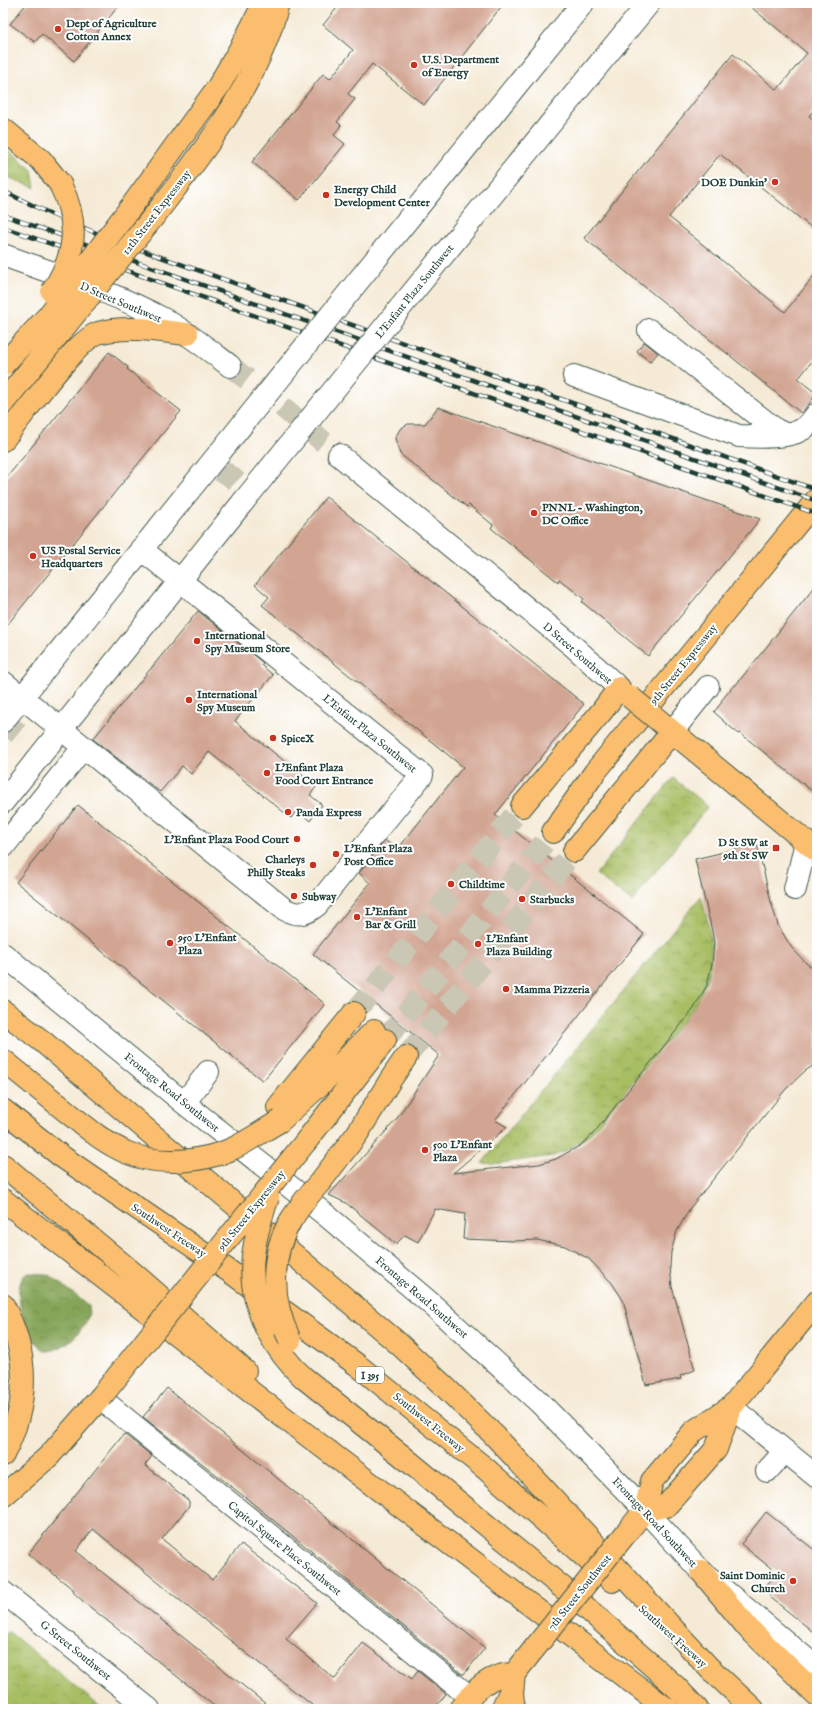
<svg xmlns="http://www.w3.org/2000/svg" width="820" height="1712" viewBox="0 0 820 1712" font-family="'IM FELL English',serif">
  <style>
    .forest { fill: url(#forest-crowns); stroke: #527146 }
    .park { fill: url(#park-crowns); stroke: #647e4c }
    .building { fill: #d2a492 }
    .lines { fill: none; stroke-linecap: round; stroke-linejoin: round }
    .minor-tunnel { stroke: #cac7b5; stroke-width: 22; stroke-dasharray: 22 11; stroke-linecap: butt }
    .highway-tunnel { stroke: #cac7b5; stroke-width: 22; stroke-dasharray: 22 11; stroke-linecap: butt }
    .minor-casing { stroke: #3f574c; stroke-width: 24 }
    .major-casing { stroke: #3f574c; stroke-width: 24 }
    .highway-casing { stroke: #3f574c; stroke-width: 24 }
    .minor { stroke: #fff; stroke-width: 22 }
    .major { stroke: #fabe6e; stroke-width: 22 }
    .highway { stroke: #fabe6e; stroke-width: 22 }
    .rail-casing { stroke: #1f3d34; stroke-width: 4.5 }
    .rail { stroke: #fff; stroke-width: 3; stroke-dasharray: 9; stroke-linecap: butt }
    .minor-bridge-casing { stroke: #3f574c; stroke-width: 24; stroke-linecap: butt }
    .major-bridge-casing { stroke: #3f574c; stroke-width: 24; stroke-linecap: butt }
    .highway-bridge-casing { stroke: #3f574c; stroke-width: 24; stroke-linecap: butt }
    .minor-bridge { stroke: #fff; stroke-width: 22 }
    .major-bridge { stroke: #fabe6e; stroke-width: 22 }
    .highway-bridge { stroke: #fabe6e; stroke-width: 22 }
    .poi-dot { fill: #c8321e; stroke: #fff; stroke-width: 1.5 }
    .labels { text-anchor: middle; stroke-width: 4; stroke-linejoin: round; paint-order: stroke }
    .shield { fill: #fff; stroke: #627771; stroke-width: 1 }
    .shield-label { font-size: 10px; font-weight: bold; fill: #1f3d34 }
    .poi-label { font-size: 11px; font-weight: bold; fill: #1f3d34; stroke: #fff; text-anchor: start }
    .street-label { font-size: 11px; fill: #1f3d34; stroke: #fff }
  </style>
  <defs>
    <pattern id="forest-crowns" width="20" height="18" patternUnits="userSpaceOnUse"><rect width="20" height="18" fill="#86a559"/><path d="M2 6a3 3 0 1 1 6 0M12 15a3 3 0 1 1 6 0" fill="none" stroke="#6d884a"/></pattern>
    <pattern id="park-crowns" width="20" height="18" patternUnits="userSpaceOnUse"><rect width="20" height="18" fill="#a8be63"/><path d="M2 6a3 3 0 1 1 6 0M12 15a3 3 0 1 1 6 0" fill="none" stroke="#889c52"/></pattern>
  </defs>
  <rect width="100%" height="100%" fill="#fff"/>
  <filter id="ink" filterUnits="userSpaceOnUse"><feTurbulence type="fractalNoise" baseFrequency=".025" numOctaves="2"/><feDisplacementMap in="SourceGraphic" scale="8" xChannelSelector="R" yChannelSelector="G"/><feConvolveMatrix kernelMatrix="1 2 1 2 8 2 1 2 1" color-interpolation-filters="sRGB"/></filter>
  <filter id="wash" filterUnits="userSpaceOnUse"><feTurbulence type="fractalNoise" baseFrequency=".012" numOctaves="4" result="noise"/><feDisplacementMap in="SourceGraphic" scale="16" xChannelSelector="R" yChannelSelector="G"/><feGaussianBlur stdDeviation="0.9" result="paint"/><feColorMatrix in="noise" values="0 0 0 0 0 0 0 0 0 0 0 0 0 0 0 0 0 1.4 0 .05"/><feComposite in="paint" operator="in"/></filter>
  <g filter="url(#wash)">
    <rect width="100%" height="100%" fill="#f5ead5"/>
    <path class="forest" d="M28,1273L46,1274L51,1276L89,1306C93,1324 64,1352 46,1351C40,1347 34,1342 31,1336C23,1322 10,1282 28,1273Z"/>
    <path class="park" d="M3,144L32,170L35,188L3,175Z
      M673,778L708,806L632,902L596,874Z
      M701,896C714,941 718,968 692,1010L592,1132L580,1142L566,1151L553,1156L493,1164L482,1163Z
      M3,1331C9,1360 15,1392 3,1421Z
      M9,1632L103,1709H3V1634Z"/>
    <g id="blocks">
      <path class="building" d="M27,3H121L74,61L42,34L35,42L10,24Z
        M341,3H504L424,105L372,64L348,94L355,99L337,122L341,125L334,135L345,144L299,200L252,162L323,74L330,79L353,50L323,25Z
        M746,3H817V106L809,116L817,122V232L720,154L669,217L785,312L817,272V355L798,379L817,394L801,413L584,238L733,54L777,90L807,53Z
        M644,342L658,353L650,362L637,351Z
        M109,352L128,367L127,369L181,411L3,630V482Z
        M438,407L760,519L648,656L582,602L584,599L559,579L558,582L491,528L493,525L469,505L467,507L400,454L395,438L400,429L408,424H425Z
        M326,497L584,704L495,815L644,934L495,1120L507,1127L453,1173L539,1164L556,1159L581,1145L593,1134L693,1010L707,985L712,964L714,943L712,931L695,859L757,844L771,902L778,925L791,947L806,963L817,972V1063L805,1071L785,1090L690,1208L677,1231L671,1252L670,1267L672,1287L695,1370L680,1376L681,1379L646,1385L623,1300L612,1283L589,1259L565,1246L537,1240L514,1241L463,1239L465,1214L435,1209L418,1242L405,1235L396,1244L346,1203L329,1195L396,1120L439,1055L313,954L370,883L359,873L385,840L397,850L463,767L262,605L269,597L255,585Z
        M817,584V795L740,733L739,734L723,721V720L714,712L722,702L721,701L734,685L735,686Z
        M198,611L263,663L261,665L273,675L235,721L316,787L310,795L322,805L310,821L297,810L291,818L209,752L191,774L182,766L160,792L93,739Z
        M78,805L325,1004L263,1081L16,882Z
        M167,1388L485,1648L464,1674H462L246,1498L143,1417Z
        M124,1434L152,1456L145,1465L189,1501V1506L162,1539L212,1580L241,1544L317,1603L286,1639L335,1679L363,1643L412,1679L418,1671L446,1694L434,1709H317L193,1611L93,1529L76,1551L272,1709H218L85,1603L73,1592L74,1590L28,1554Z
        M766,1512L817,1552V1635L770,1597L771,1595L763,1589L777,1573L741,1544Z"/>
    </g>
  </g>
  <g filter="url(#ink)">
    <use href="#blocks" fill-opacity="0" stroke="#3f574c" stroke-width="1"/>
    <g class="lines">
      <path class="minor-tunnel" d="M230,366L274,400L339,455
        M218,470C228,473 236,480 242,488
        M3,735L25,708"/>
      <path class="highway-tunnel" d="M354,1013L522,806
        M385,1040L553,832
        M406,1057L574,851"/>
      <g class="minor-casing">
        <path id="minor" d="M3,255C57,275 114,292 165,320C188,333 209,350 230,366
          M350,291L583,3
          M400,308L649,3
          M649,330L776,430L785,434
          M574,376L739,436C754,437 785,438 799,431C807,428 812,420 817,414
          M339,455L573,646L619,688
          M3,682L284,909C297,916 305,915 317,905L422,775L141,549
          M3,721L204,472
          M672,732L708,687
          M3,802L243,502
          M3,847L83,748
          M795,889L806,842
          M3,954L184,1103L327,1216L429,1302L539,1402L645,1510L701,1571L817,1668
          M184,1103L208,1072
          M100,1398L470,1697
          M731,1407L817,1477
          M767,1471L785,1451
          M3,1592L149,1709"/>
      </g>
      <g class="major-casing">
        <path id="major" d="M663,724L817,851
          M3,1496L49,1456L100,1398
          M645,1510L666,1506L716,1449L731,1407
          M627,1532L645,1510L652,1481L694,1431L731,1407L817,1302
          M460,1709C474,1691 490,1673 514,1674
          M502,1709L510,1692L514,1674L534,1649"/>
      </g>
      <g class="highway-casing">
        <path id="highway" d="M3,129L41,160L60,184
          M131,207L218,87L244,42L264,3
          M154,216C203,152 259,83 278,3
          M3,440C21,418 75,341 98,333C126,325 159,331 187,334
          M522,806L602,711L619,688
          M553,832L595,772L817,499
          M574,851L672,732
          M3,1011L42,1041L399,1344L447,1389L495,1436L712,1671
          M3,1060L56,1103
          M278,1107L354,1013
          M3,1110L61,1156L229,1271L356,1364L486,1469L612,1581
          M280,1121L325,1080L374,1031
          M307,1140L385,1040
          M3,1165L133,1273L245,1371
          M321,1181L357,1134L391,1079L406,1057
          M3,1200L282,1416L667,1709
          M3,1305C30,1355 29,1405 3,1455
          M266,1328C276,1347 288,1364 304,1378L401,1455L574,1597L675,1686L697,1709
          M701,1571L748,1628L817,1695
          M702,1661L753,1709
          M514,1674L512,1694L514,1709"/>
      </g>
      <use href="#minor" class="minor"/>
      <use href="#major" class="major"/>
      <use href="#highway" class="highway"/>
      <g class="rail-casing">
        <path id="rail" d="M3,191L53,215L113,240L817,490
          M3,215L817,501
          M3,227L817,514"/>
      </g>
      <use href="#rail" class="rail"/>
      <g class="minor-bridge-casing">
        <path id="minor-bridge" d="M204,472L350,291
          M243,502L400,308"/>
      </g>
      <g class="major-bridge-casing">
        <path id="major-bridge" d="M630,697L663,724
          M534,1649L627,1532"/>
      </g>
      <g class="highway-bridge-casing">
        <path id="highway-bridge" d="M52,292C76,255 80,224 60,184
          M3,365L49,315L131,207
          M3,403L154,216
          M56,1103C79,1121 101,1142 128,1153C158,1166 203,1162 232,1149C249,1141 264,1130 280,1121
          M266,1328C244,1279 251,1247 268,1197
          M290,1340C271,1302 269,1257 291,1220C300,1206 310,1193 321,1181
          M100,1398L307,1140"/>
      </g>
      <use href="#minor-bridge" class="minor-bridge"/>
      <use href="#major-bridge" class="major-bridge"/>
      <use href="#highway-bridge" class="highway-bridge"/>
    </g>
  </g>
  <g class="poi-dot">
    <circle cx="58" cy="29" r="4"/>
    <circle cx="414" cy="65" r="4"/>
    <circle cx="775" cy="182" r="4"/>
    <circle cx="326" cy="195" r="4"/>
    <circle cx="534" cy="513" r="4"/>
    <circle cx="33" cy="556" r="4"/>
    <circle cx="197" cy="641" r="4"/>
    <circle cx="189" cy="700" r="4"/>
    <circle cx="273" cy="738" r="4"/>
    <circle cx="267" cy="773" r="4"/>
    <circle cx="288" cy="812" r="4"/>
    <circle cx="297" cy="839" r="4"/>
    <rect x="772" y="844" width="8" height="8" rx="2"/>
    <circle cx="336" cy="854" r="4"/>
    <circle cx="313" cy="865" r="4"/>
    <circle cx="451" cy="884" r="4"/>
    <circle cx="294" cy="896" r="4"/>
    <circle cx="522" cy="899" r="4"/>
    <circle cx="357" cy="917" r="4"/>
    <circle cx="170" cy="943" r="4"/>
    <circle cx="478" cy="944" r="4"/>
    <circle cx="506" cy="989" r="4"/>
    <circle cx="425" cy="1150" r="4"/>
    <circle cx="793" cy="1581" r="4"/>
  </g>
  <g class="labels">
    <rect class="shield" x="356" y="1367" width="28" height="16" rx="3"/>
    <g class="shield-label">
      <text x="370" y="1379">I 395</text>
    </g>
    <g class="poi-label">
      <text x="66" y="27">Dept of Agriculture<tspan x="66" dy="13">Cotton Annex</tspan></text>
      <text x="422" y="63">U.S. Department<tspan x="422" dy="13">of Energy</tspan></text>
      <text x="767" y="186" text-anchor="end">DOE Dunkin'</text>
      <text x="334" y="193">Energy Child<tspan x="334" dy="13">Development Center</tspan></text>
      <text x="542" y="511">PNNL - Washington,<tspan x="542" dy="13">DC Office</tspan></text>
      <text x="41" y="554">US Postal Service<tspan x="41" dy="13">Headquarters</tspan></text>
      <text x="205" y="639">International<tspan x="205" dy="13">Spy Museum Store</tspan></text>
      <text x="197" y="698">International<tspan x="197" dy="13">Spy Museum</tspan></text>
      <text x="281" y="742">SpiceX</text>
      <text x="275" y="771">L'Enfant Plaza<tspan x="275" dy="13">Food Court Entrance</tspan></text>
      <text x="296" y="816">Panda Express</text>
      <text x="289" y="843" text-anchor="end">L'Enfant Plaza Food Court</text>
      <text x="768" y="846" text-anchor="end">D St SW at<tspan x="768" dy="13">9th St SW</tspan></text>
      <text x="344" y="852">L'Enfant Plaza<tspan x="344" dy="13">Post Office</tspan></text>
      <text x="305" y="863" text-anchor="end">Charleys<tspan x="305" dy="13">Philly Steaks</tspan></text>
      <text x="459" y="888">Childtime</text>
      <text x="302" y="900">Subway</text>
      <text x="530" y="903">Starbucks</text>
      <text x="365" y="915">L’Enfant<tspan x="365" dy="13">Bar &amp; Grill</tspan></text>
      <text x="178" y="941">950 L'Enfant<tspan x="178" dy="13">Plaza</tspan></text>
      <text x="486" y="942">L'Enfant<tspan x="486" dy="13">Plaza Building</tspan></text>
      <text x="514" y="993">Mamma Pizzeria</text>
      <text x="433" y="1148">500 L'Enfant<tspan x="433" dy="13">Plaza</tspan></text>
      <text x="785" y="1579" text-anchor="end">Saint Dominic<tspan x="785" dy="13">Church</tspan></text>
    </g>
    <g class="street-label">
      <text transform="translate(156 212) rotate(-52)" y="4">12th Street Expressway</text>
      <text transform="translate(414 291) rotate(-51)" y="4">L'Enfant Plaza Southwest</text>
      <text transform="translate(121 302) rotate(23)" y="4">D Street Southwest</text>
      <text transform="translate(578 653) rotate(41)" y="4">D Street Southwest</text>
      <text transform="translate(683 664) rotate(-51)" y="4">9th Street Expressway</text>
      <text transform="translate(370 733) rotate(39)" y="4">L'Enfant Plaza Southwest</text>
      <text transform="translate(172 1092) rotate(39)" y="4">Frontage Road Southwest</text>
      <text transform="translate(251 1210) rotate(-51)" y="4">9th Street Expressway</text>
      <text transform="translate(169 1230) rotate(34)" y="4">Southwest Freeway</text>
      <text transform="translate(422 1297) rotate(41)" y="4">Frontage Road Southwest</text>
      <text transform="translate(429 1422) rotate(39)" y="4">Southwest Freeway</text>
      <text transform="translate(655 1522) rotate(47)" y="4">Frontage Road Southwest</text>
      <text transform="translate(285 1548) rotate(39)" y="4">Capitol Square Place Southwest</text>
      <text transform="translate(579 1592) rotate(-51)" y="4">7th Street Southwest</text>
      <text transform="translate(673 1636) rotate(42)" y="4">Southwest Freeway</text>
      <text transform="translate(76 1650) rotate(39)" y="4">G Street Southwest</text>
    </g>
  </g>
  <rect width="820" height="1712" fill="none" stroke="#fff" stroke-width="16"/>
</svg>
